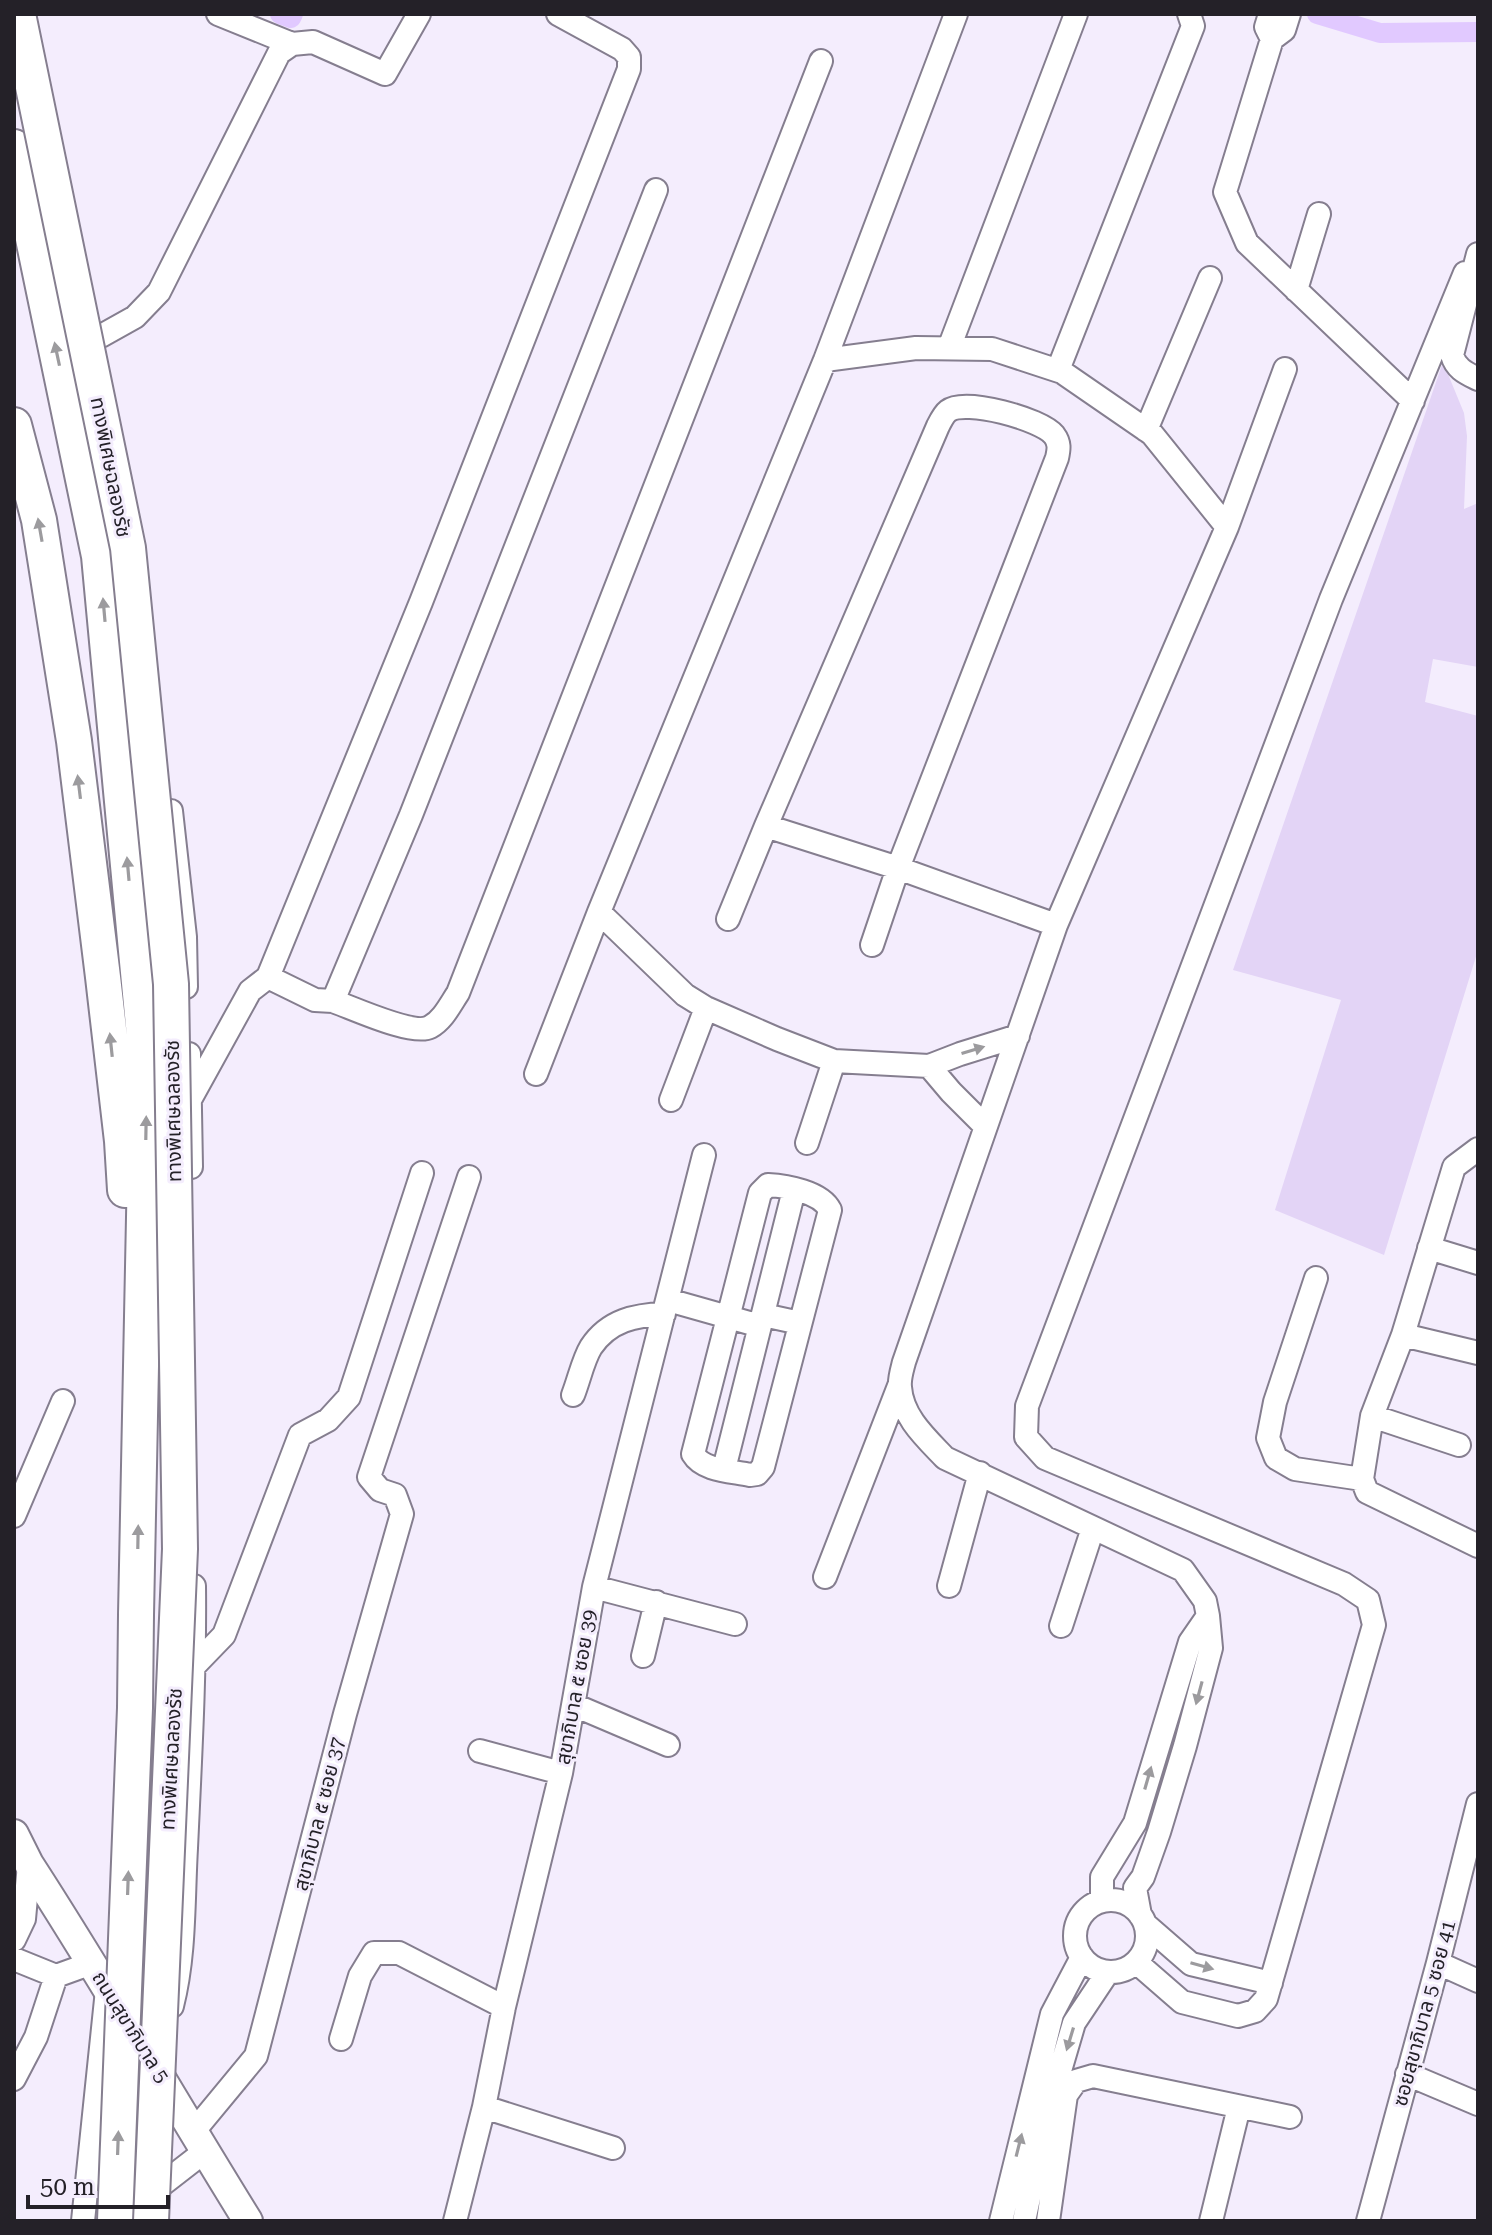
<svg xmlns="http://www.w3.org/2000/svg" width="1492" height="2235" viewBox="0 0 1492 2235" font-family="'Roboto Serif','Noto Sans Thai',serif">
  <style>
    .green { fill: #e3d4f6 }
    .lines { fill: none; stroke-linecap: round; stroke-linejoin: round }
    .canal { stroke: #e1c9ff; stroke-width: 20 }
    .minor-casing { stroke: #857e8f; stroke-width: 26 }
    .major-casing { stroke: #857e8f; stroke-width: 32 }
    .highway-casing { stroke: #857e8f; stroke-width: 38 }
    .minor { stroke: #fff; stroke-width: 22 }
    .major { stroke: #fff; stroke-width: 28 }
    .highway { stroke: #fff; stroke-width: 34 }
    .highway-bridge-casing { stroke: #857e8f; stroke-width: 38; stroke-linecap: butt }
    .highway-bridge { stroke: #fff; stroke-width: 34 }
    .oneway { fill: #9c9b9e }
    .labels { text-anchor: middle; stroke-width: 6; stroke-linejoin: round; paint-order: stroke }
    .street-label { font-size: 20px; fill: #242128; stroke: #f4edfd }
  </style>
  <rect width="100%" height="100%" fill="#f4edfd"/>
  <path class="green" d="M1443,362L1464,413L1467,436L1464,509L1478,503V667L1433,659L1425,702L1478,716V950L1384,1255L1275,1210L1341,1000L1233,970Z"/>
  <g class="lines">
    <path class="canal" d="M280,14L291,18L293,14
      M1317,14L1380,33L1478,32"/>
    <g class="minor-casing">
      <path id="minor" d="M218,14L292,44L313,42L385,74L419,14
        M1270,14L1266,27L1272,39
        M1289,14L1284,30L1272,39L1225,192L1247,243L1413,401
        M1478,254L1452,355C1456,369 1466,373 1478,379
        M1296,290L1319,214
        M101,336L135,317L159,292L279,53L292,44
        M949,348L1076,14
        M825,360L916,348L992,349L1062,372L1152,434L1227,527
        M1058,370L1193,26L1189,14
        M1146,430L1210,278
        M171,811L185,937L186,987
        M766,826L898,868L1056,925
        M599,912L685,995L706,1008L777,1039L834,1061L929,1066L960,1054L1018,1036
        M728,919L766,826L938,426C940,422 944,414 948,411C965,398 1041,419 1054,435C1060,443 1059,449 1057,458L898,868L872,945
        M268,977L315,1000L333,1001L411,815L656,190
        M333,1001C353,1008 413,1036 430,1027C443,1020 450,1005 458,993L821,61
        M189,1054L191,1167
        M929,1066L951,1092L985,1126
        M536,1074L599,912L825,360L956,14
        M191,1098L250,991L268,977L421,602L629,69V57L622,49L558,14
        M671,1100L706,1008
        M807,1143L834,1061
        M1478,1149L1454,1167L1403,1335L1372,1416L1362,1479L1367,1492L1478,1546
        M768,1185C787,1186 821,1192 830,1210L763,1467L757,1474L750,1475C732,1471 703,1471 693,1454L760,1193Z
        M1429,1248L1478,1263
        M1316,1278L1275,1402L1268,1438L1276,1458L1295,1469L1362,1479
        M668,1300L753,1324L768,1316L800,1323
        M1403,1335L1478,1353
        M573,1395C579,1380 583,1360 591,1347C609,1320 636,1315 664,1314
        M1372,1416L1459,1445
        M724,1469L794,1190
        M14,1516L63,1401
        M825,1577L899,1386
        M949,1586L980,1473
        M594,1587L735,1624
        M1061,1626L1093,1528
        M643,1656L656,1602
        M195,1665L224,1635L300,1435L328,1420L349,1397L422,1173
        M574,1705L668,1745
        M480,1751L561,1773
        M1075 1936a36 36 0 1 1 72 0a36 36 0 1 1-72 0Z
        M1102,1901V1877L1135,1823L1190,1642L1208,1616
        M1140,1915L1135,1888L1143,1877L1159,1832L1185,1746L1211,1648L1208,1616L1205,1601L1183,1570L945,1458C926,1438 902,1417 900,1387C899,1379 902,1370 904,1362L1056,925L1227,527L1285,369
        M1145,1924L1191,1964L1271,1983
        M14,1940L24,1919L29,1864
        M14,1959L56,1976L92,1963
        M1136,1962L1182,2002L1238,2016L1255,2011L1266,1999L1374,1625L1368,1600L1344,1584L1045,1458L1026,1437L1027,1406L1331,599L1465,273
        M1438,1963L1478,1981
        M172,2006C185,1955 183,1900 186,1848C190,1761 195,1673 194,1586
        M341,2039L360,1976L374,1953H399L504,2007
        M1407,2074L1478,2104
        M14,2079L36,2037L56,1976
        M484,2107L613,2148
        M194,2131L256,2056L345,1714L402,1514L395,1495L380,1490L369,1477L469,1177
        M146,2197L204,2152
        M83,2221L107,1990
        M455,2221L484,2107L504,2007L561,1773L594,1587L704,1155
        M1001,2221L1052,2014L1082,1957
        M1024,2221L1047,2115L1074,2023L1108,1972
        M1048,2221L1066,2095L1076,2081L1093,2076L1290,2117
        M1211,2221L1239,2107
        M1368,2221L1438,1963L1478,1804"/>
    </g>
    <g class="major-casing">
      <path id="major" d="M14,1834L29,1864C105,1981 174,2102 248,2221"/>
    </g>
    <g class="highway-casing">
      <path id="highway" d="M14,147L99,556L147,1068L136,1615
        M14,425L39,520L74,741L103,977L122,1141L125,1190"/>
    </g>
    <use href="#minor" class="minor"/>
    <use href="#major" class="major"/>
    <use href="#highway" class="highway"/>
    <g class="highway-bridge-casing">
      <path id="highway-bridge" d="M18,14L128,548L171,984L180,1549L151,2221
        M115,2221L135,1708L136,1615"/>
    </g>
    <use href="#highway-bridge" class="highway-bridge"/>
  </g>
  <defs><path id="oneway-solid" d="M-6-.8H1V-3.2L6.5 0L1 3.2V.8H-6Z" transform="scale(2)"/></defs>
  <g class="oneway">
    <use href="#oneway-solid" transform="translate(57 354) rotate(-102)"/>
    <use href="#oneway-solid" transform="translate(40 530) rotate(-100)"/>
    <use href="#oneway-solid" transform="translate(104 610) rotate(-95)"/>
    <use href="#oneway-solid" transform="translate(79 787) rotate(-97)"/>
    <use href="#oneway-solid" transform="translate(128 869) rotate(-95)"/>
    <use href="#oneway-solid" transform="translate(111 1045) rotate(-96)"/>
    <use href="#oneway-solid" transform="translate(973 1050) rotate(-17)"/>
    <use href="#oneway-solid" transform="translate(146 1128) rotate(-89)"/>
    <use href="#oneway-solid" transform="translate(138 1537) rotate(-89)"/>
    <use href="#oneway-solid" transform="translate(1199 1693) rotate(105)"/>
    <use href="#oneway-solid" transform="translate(1148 1778) rotate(-74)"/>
    <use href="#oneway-solid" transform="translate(128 1883) rotate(-88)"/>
    <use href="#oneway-solid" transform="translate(1202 1966) rotate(16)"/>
    <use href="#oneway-solid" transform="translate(1070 2039) rotate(107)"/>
    <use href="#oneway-solid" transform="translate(118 2143) rotate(-88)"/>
    <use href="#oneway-solid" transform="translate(1019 2145) rotate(-76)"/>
  </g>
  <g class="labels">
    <g class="street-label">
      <text transform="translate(111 467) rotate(79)" y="7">ทางพิเศษฉลองรัช</text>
      <text transform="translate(173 1111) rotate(-91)" y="7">ทางพิเศษฉลองรัช</text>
      <text transform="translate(576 1687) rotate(-80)" y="7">สุขาภิบาล ๕ ซอย 39</text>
      <text transform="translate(171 1759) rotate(-87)" y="7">ทางพิเศษฉลองรัช</text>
      <text transform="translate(319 1814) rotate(-76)" y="7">สุขาภิบาล ๕ ซอย 37</text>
      <text transform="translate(1424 2013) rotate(-75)" y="7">ซอยสุขาภิบาล 5 ซอย 41</text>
      <text transform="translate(131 2027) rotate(58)" y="7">ถนนสุขาภิบาล 5</text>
    </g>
  </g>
  <rect width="1492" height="2235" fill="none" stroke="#242128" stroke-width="32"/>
  <path d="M28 2195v12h140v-12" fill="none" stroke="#242128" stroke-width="4"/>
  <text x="40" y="2195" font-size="24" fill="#242128" stroke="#f4edfd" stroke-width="6" paint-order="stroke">50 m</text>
</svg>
